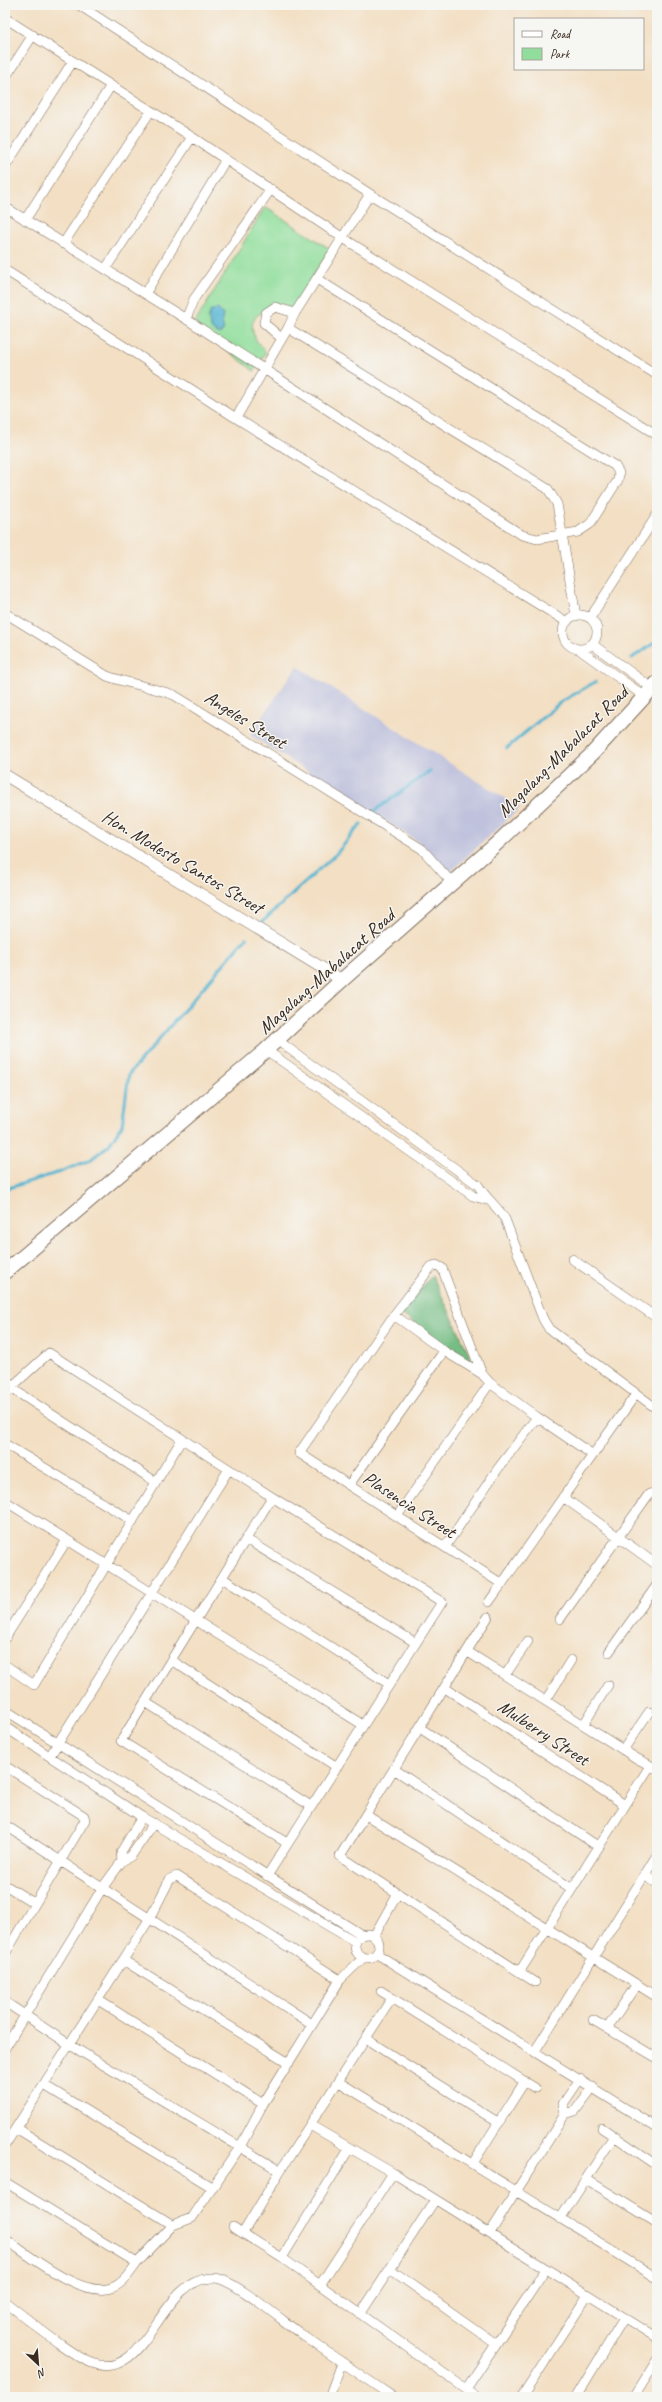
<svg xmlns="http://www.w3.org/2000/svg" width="662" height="2402" viewBox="0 0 662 2402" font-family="Caveat,sans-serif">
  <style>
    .industrial { fill: #c0c2dd }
    .green { fill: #91de9c; stroke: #66845d }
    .forest { fill: #74bd84; stroke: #587451 }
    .water { fill: #53b4d1; stroke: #476f78 }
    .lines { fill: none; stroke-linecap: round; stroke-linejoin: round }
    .stream { stroke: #53b4d1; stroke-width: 3 }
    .minor-casing { stroke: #7b6958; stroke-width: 10 }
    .tertiary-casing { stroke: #7b6958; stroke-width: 12 }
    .primary-casing { stroke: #7b6958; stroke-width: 16 }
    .minor { stroke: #fff; stroke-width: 9 }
    .tertiary { stroke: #fff; stroke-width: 11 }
    .primary { stroke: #fff; stroke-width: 14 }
    .labels { text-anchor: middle; stroke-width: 3; stroke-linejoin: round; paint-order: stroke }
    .street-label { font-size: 19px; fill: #3b2a1e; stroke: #f6f6f2 }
  </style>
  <rect width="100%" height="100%" fill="#f6f6f2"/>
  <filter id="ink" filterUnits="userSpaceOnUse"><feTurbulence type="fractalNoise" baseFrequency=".025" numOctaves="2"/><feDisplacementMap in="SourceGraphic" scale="8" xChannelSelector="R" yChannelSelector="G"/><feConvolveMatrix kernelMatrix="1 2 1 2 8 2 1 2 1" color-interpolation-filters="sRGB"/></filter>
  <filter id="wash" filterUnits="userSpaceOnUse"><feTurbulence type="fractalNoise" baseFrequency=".012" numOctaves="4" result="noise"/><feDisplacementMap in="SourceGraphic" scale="16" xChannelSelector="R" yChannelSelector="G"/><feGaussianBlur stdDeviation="0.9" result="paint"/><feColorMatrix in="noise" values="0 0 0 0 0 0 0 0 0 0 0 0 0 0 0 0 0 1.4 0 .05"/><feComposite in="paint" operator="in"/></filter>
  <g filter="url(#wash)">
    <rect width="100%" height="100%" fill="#f3dfc3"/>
    <path class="industrial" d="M297,666L520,808L449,873L422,844L250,735Z"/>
    <path class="green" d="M265,207L330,249L291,311C283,311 273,309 266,311C243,318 253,340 266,352L254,371L197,326L196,321Z"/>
    <path class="forest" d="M432,1275L474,1364L401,1314Z"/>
    <path class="water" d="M218,309L223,314L222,322L224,329L220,334L212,330L208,319L211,310Z"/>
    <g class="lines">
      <path class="stream" d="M632,658L657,641
        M507,748L561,702L595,682
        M373,812L430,771
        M260,924L337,853L361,824
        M5,1189L60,1172L90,1160L109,1145L122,1125L129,1074L246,938"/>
    </g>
  </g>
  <g filter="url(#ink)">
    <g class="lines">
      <g class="minor-casing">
        <path id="minor" d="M79,5L370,194L657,375
          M5,18L192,137L343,238L657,435
          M5,78L33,35
          M5,167L73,61
          M5,207L186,319L522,535L537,539L578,532L590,524L618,480L619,473L615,466L317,279
          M25,220L110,87
          M63,244L150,112
          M106,268L192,137
          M5,270L236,418L567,622
          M145,294L225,161
          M186,319L194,299L271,189
          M288,328L548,489L557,504L576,616
          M281,338L264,323L266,313L275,307L295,313
          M236,418L288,328L295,313L370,194
          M5,613L107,676C129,684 152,687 174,695L422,849L452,883
          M563 632a17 17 0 1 1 34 0a17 17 0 1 1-34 0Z
          M590,618L657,515
          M592,644L652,688
          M580,650L644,696
          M277,1040L478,1185C486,1199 497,1206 505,1219L543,1319L549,1329L657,1409
          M266,1050L473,1196L487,1200
          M572,1259L657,1318
          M394,1315L444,1351L482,1374L490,1383L537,1417L593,1455
          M482,1374L442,1268L436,1265L431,1267L394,1315L299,1453L502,1584
          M11,1388L156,1482
          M5,1393L49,1353L272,1497L442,1602L267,1876
          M5,1444L133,1521
          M349,1485L444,1351
          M272,1497L121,1741L287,1843
          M563,1497L657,1565
          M5,1501L363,1725
          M397,1516L490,1383
          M246,1539L416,1643
          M445,1547L497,1470L537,1417
          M222,1578L389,1684
          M489,1602L636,1394
          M488,1617L340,1856L535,1982
          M560,1619L649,1494L657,1492
          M5,1638L67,1540
          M468,1652L636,1758L657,1769
          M609,1652L657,1585
          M171,1660L337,1767
          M5,1665L34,1685L182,1439
          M506,1674L528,1641
          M445,1688L625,1805
          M546,1700L571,1660
          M145,1702L311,1806
          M5,1710L362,1935
          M584,1724L608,1685
          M5,1727L142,1817L356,1942
          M420,1728L599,1847
          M623,1750L649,1712
          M50,1756L229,1469
          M5,1766L84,1816L85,1820L5,1954
          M394,1769L572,1889
          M366,1815L657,1997
          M5,1825L312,2024
          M122,1861L121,1852L142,1817
          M645,1876L657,1883
          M5,1885L34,1903
          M355 1946a12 12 0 1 1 24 0a12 12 0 1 1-24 0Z
          M374,1936L398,1893
          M377,1954L657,2128
          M123,1960L289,2063
          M520,1971L650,1766
          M381,1991L535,2088
          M98,2000L263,2104
          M5,2002L70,2045L280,2171
          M593,2020L657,2058
          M608,2027L637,1984
          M366,2039L499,2123
          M5,2048L103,1887L122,1861L131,1856L154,1823
          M535,2051L657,1855
          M339,2082L657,2278
          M44,2085L213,2188
          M565,2114L563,2104L580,2079
          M310,2125L393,2173L657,2338
          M16,2128L173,2225L192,2218L240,2147L263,2104L340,1980L363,1958
          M602,2128L657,2165
          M5,2145L150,1918L170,1879L177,1876L340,1980
          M473,2163L525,2081
          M586,2179L657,2223
          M5,2182L137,2263L173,2225
          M560,2219L614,2136
          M233,2227L282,2258L477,2397
          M243,2233L280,2171L392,1998
          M490,2233L565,2114L575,2111L593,2087
          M5,2239C29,2255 81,2298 111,2288C122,2285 130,2273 137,2263
          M282,2258L349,2149
          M390,2269L496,2344
          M320,2285L393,2173
          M5,2302C27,2318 68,2354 92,2363C149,2384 159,2275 215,2278C233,2279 284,2322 301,2334C331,2355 362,2376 393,2397
          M361,2313L435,2200
          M466,2389L546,2269
          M329,2397L342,2362
          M522,2397L588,2295
          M576,2397L624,2318
          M634,2397L657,2360"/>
      </g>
      <g class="tertiary-casing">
        <path id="tertiary" d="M5,775L342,980"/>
      </g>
      <g class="primary-casing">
        <path id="primary" d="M5,1272L266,1050L342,980L494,846L592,754L657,683"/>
      </g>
      <use href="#minor" class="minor"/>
      <use href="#tertiary" class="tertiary"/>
      <use href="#primary" class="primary"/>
    </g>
  </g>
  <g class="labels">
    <g class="street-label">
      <text transform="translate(246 719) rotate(32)" y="7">Angeles Street</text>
      <text transform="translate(562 751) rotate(-45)" y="7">Magalang-Mabalacat Road</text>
      <text transform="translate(183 861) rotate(31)" y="7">Hon. Modesto Santos Street</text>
      <text transform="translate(326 971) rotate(-42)" y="7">Magalang-Mabalacat Road</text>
      <text transform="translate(410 1504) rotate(33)" y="7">Plasencia Street</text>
      <text transform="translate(544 1732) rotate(33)" y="7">Mulberry Street</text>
    </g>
  </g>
  <rect width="662" height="2402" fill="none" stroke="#f6f6f2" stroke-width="20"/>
  <rect x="514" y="18" width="130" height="52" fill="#f6f6f2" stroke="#aba49d"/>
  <rect x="522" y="31" width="20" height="6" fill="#ffffff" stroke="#aba49d"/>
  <text x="550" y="38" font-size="12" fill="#3b2a1e">Road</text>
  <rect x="522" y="48" width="20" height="12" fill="#91de9c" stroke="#aba49d"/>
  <text x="550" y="58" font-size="12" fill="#3b2a1e">Park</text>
  <g transform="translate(38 2364) rotate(154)" stroke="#f6f6f2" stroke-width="3" paint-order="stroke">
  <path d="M0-3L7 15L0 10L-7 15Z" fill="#3b2a1e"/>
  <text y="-6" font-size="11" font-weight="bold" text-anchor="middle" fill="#3b2a1e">N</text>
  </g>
</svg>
